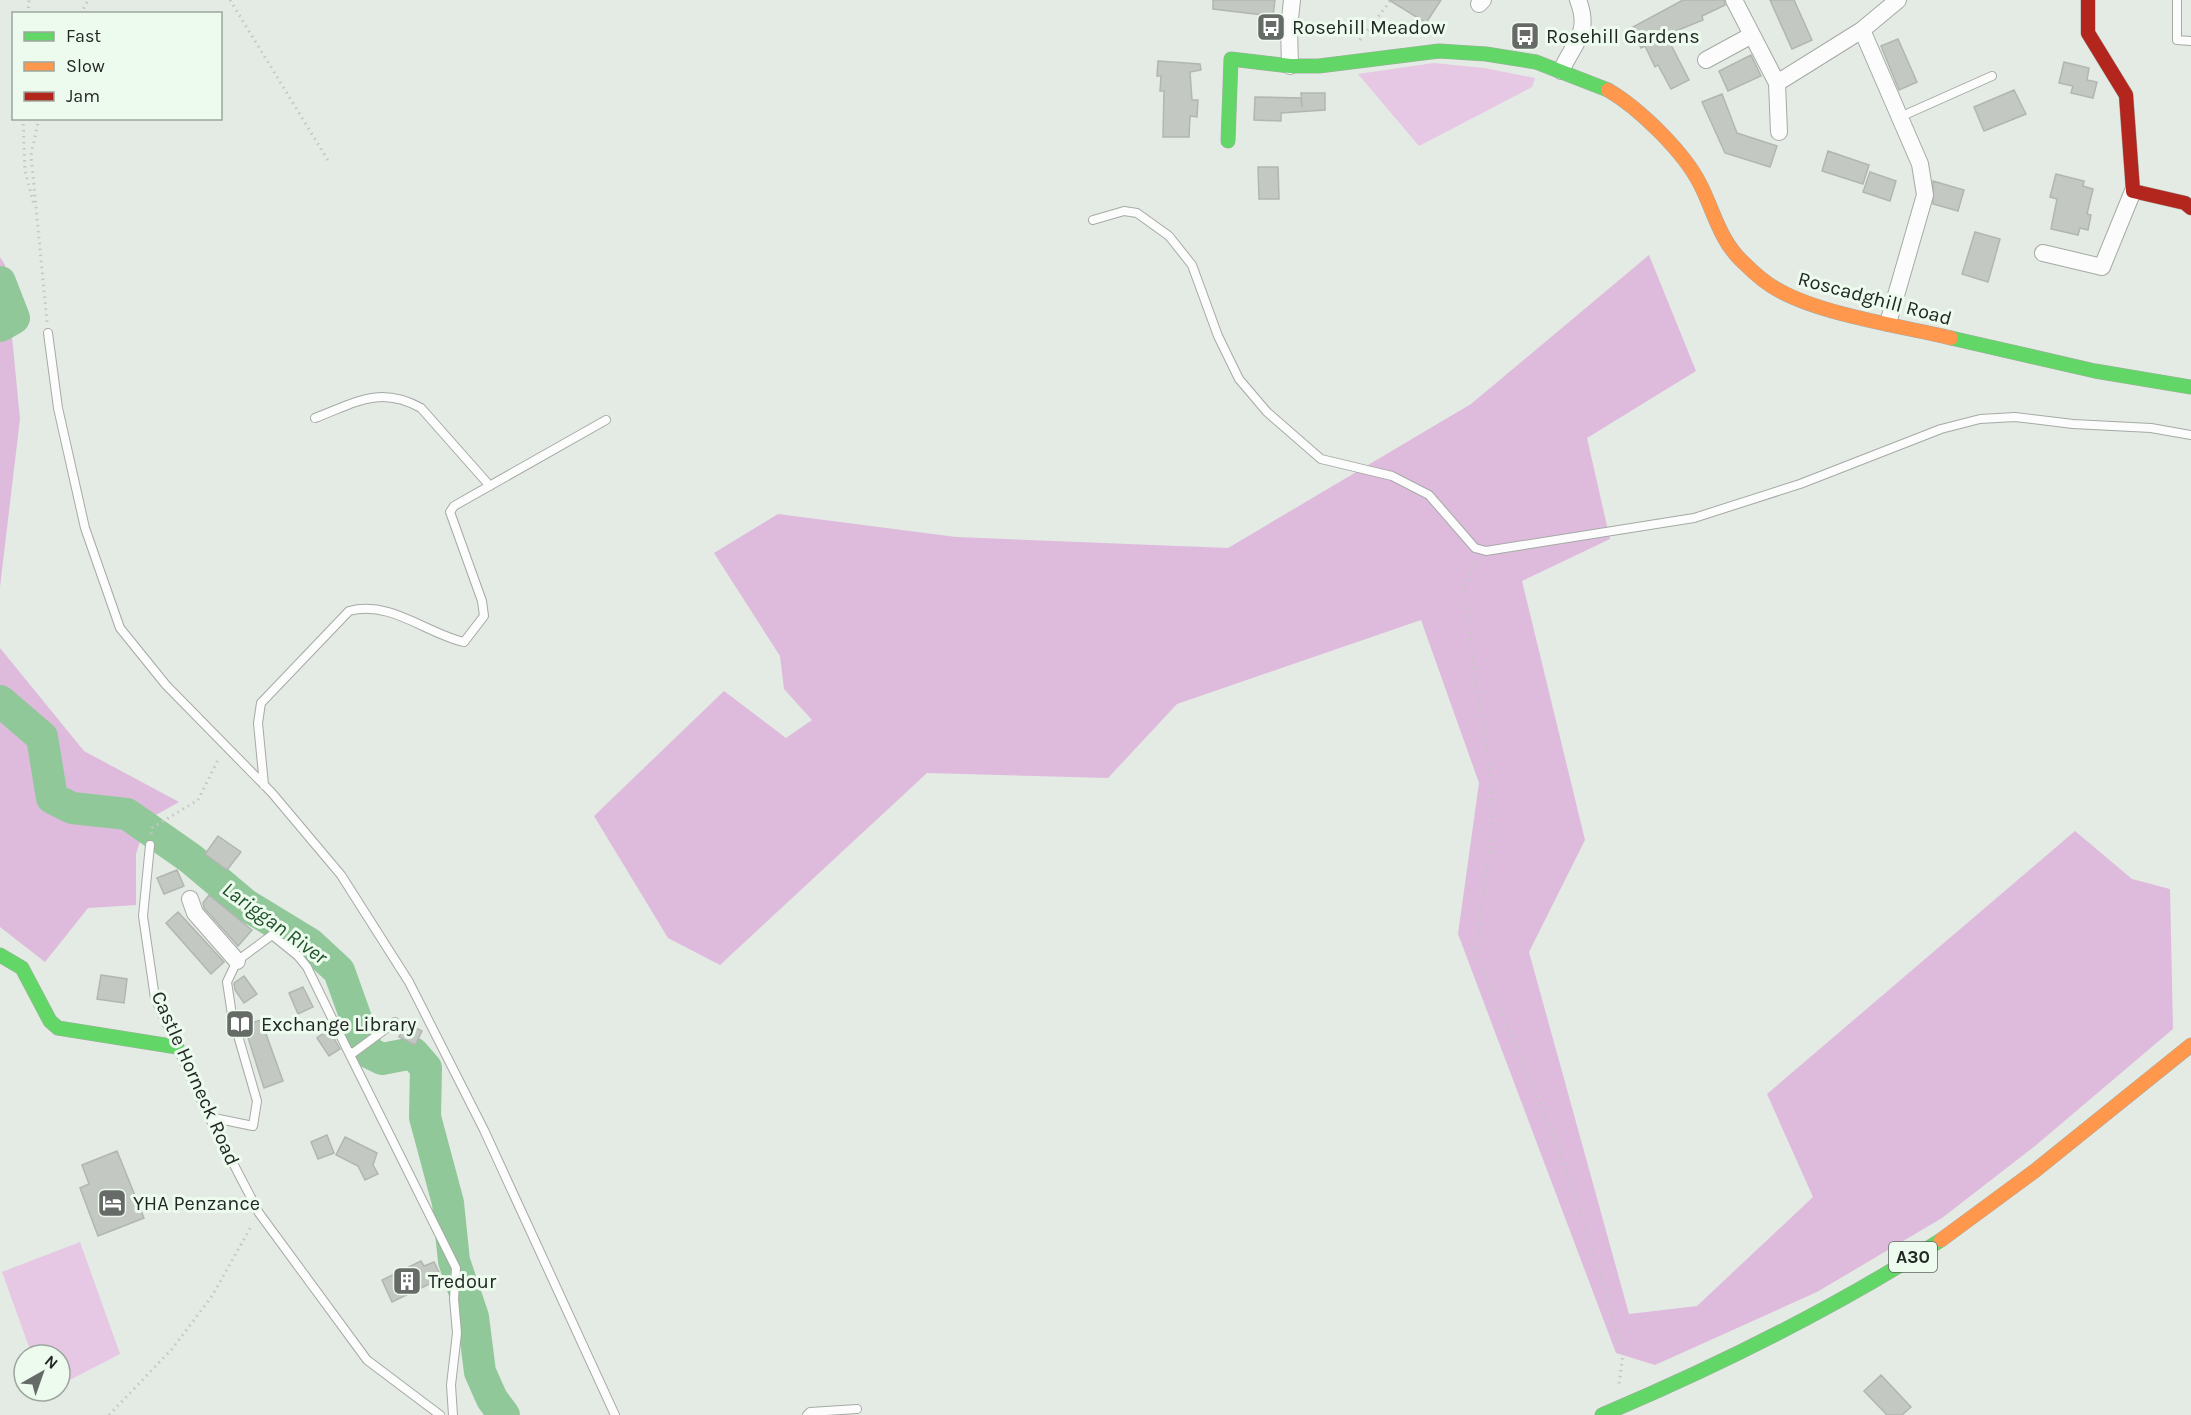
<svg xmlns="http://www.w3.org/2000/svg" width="2191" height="1415" viewBox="0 0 2191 1415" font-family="Karla,sans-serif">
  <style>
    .green { fill: #e6c7e4 }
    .forest { fill: #debbdd }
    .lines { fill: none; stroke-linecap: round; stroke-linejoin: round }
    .river { stroke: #91c899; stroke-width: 32 }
    .building { fill: #c3c8c3; stroke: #b1b6b1; stroke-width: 1.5 }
    .lane-casing { stroke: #a5aaa5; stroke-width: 10 }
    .street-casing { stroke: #a5aaa5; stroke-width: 18 }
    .fast-casing { stroke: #a5aaa5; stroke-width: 15 }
    .slow-casing { stroke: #a5aaa5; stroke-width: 15 }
    .jam-casing { stroke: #a5aaa5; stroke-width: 15 }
    .path { stroke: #c4c7c4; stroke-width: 3; stroke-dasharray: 1.5 4.5; stroke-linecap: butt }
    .lane { stroke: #fbfcfb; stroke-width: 8 }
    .street { stroke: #fbfcfb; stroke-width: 16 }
    .fast { stroke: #63d668; stroke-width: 14 }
    .slow { stroke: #ff974d; stroke-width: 14 }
    .jam { stroke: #b3261e; stroke-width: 14 }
    .labels { text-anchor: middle; stroke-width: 6; stroke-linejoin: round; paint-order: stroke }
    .shield { fill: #edfbee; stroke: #5f6760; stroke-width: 1.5 }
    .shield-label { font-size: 18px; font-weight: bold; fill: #222723 }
    .poi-label { font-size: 20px; fill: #222723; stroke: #edfbee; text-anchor: start }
    .street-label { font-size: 20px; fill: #222723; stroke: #edfbee }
    .water-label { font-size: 21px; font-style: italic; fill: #1e5228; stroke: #edfbee }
  </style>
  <rect width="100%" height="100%" fill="#e4eae4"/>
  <path class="green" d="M1434,63L1484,68L1535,78L1532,87L1419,146L1358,74Z
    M80,1242L120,1354L60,1385V1355H32L2,1272Z"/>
  <path class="forest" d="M1649,255L1696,371L1587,438L1610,539L1522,581L1585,840L1529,952L1629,1314L1697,1306L1813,1197L1767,1094L2075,831L2132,879L2170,889L2173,1029L2035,1146L1942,1218L1817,1292L1655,1365L1616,1353L1458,934L1479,783L1421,620L1177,704L1108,778L927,773L720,965L668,938L594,816L724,691L786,738L812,720L784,689L780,656L714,553L778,514L956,537L1228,548L1471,404Z
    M0,257L5,265L20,419L0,587Z
    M0,648L84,751L179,802L147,820L136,854V905L88,908L45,962L0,927Z"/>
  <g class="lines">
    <path class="river" d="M0,282L14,318L0,326
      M0,701L42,737L52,798L72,808L127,814L190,858L246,905L310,944L339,971L368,1052L382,1059L413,1053L426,1068L425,1117L448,1203L454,1261L473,1317L480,1372L492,1399L504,1415"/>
  </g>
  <path class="building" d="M1213,0H1275L1273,16L1213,9Z
    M1389,0H1441L1426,23Z
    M1683,0H1724L1725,5L1702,16L1703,20L1666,35L1689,80L1671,89L1658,65L1655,67L1645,46L1641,48L1631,28Z
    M1770,0H1794L1812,40L1792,49Z
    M1898,39L1917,82L1899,90L1881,46Z
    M1751,55L1761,76L1728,91L1719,71Z
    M1158,61L1200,64L1201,70L1190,72L1192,100H1198L1197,117L1190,116L1189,137H1163L1164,91H1160L1161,76H1157Z
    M2064,62L2089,68L2087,80L2097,82L2093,98L2071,93L2073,86L2059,83Z
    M2014,90L2026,114L1984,131L1974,107Z
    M1301,93H1325V110L1281,113V121L1254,120L1255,97L1301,98L1302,107Z
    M1722,94L1737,133L1777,146L1770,167L1725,153L1702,102Z
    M1828,151L1869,165L1863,184L1822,171Z
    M1258,167H1278L1279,199H1259Z
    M1870,172L1896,181L1890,201L1863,192Z
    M2056,174L2084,181L2083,186L2093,189L2087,214L2091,215L2088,230L2080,228L2078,235L2051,229L2057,199L2050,197Z
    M1933,181L1964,190L1958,211L1933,204Z
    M1975,232L2000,239L1988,282L1962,274Z
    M218,836L241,852L227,870L205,854Z
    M177,870L184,886L164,894L157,878Z
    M209,895L252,930L238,946L204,908L203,903Z
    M178,912L224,962L211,974L166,923Z
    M101,975L127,979L124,1003L97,999Z
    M244,976L257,994L244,1003L235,990L234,983Z
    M303,987L313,1007L298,1014L289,993Z
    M261,1020L283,1081L264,1088L244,1025Z
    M406,1023L422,1031L415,1045L399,1037Z
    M329,1029L340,1049L329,1056L317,1038Z
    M327,1135L334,1153L318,1159L311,1142Z
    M345,1137L377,1153L373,1165L378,1174L365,1180L358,1166L336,1155Z
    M117,1151L144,1218L98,1236L80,1188L89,1184L82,1165Z
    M421,1261L424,1266L434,1262L442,1278L392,1302L382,1280Z
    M1881,1375L1911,1407L1902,1415H1887L1864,1391Z"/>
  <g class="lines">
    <g class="lane-casing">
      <path id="lane" d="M2177,0V40L2191,41
        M1900,117L1992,76
        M1093,220L1124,211L1137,213L1169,236L1192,265L1218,336L1239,379L1267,412L1321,459L1392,476L1429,495L1475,548L1486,551L1694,518L1800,484L1941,429L1980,419L2015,417L2073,424L2151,428L2191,435
        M48,333L58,408L85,528L120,628L166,685L272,793L341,875L409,982L484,1130L615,1415
        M315,418C355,403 379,385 421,408L490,486
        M264,785L258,723L261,703L349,611C391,600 425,633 464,642L484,616L482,601L450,512L454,506L606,420
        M150,845L143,916L155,998L209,1117L259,1213L367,1360L440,1415
        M348,1051L456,1268L454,1299L457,1333L451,1385L453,1415
        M209,1117L253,1126L257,1101L232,1015L227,982L237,961L272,935L298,956L307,967L348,1051L353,1053L395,1022
        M807,1415L810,1412L857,1409"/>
    </g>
    <g class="street-casing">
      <path id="street" d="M1734,0L1777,83
        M1479,4L1483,0
        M1706,60L1752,35
        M1290,66L1289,28L1292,0
        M1561,71C1574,42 1591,33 1578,0
        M1779,132L1777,83L1862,30
        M2043,253L2102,267L2133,191
        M1888,323L1925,195L1920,164L1862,30L1898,0
        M190,899L195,913L237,961"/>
    </g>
    <g class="fast-casing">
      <path id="fast" d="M1228,141L1231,59L1290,66H1319L1439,51L1486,54L1536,62L1608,90
        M1951,338L2095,371L2191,387
        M0,955L22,968L50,1021L58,1028L177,1047
        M1602,1415C1720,1365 1833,1309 1941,1240"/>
    </g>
    <g class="slow-casing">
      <path id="slow" d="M1608,90C1639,108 1684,152 1700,184C1714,211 1720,242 1744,263C1754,273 1768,285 1780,291C1824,315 1901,326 1951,338
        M1941,1240L2036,1170L2191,1045"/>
    </g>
    <g class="jam-casing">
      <path id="jam" d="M2088,0V33L2126,95L2133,191L2185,203L2191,208"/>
    </g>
    <path class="path" d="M230,0L329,162
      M28,14L29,0
      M81,14L88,0
      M1360,40L1391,0
      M23,118L25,171L34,205
      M39,118L31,155L47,322
      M1474,562L1464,591L1475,679L1490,770L1493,828L1475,952L1553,1134L1597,1263L1623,1354L1619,1384
      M151,834L152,828L198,800L219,758
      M109,1415L172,1349L212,1296L252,1225"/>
    <use href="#lane" class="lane"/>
    <use href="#street" class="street"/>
    <use href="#fast" class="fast"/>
    <use href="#slow" class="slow"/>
    <use href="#jam" class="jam"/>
  </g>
  <defs>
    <g id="bus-square" transform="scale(1.5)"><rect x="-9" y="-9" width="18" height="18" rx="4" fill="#666b67" stroke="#edfbee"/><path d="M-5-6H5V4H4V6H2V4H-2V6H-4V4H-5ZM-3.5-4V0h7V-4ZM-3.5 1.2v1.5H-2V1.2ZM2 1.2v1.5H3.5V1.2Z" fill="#fff"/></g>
    <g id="library-square" transform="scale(1.5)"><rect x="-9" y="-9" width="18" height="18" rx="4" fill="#666b67" stroke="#edfbee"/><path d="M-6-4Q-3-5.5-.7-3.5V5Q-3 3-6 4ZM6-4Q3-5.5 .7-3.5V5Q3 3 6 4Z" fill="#fff"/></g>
    <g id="hotel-square" transform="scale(1.5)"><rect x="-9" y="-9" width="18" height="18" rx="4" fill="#666b67" stroke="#edfbee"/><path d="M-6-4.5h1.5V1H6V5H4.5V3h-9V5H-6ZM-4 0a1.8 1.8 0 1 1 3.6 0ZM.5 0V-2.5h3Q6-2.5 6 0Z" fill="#fff"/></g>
    <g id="building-square" transform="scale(1.5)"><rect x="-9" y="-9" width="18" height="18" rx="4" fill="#666b67" stroke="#edfbee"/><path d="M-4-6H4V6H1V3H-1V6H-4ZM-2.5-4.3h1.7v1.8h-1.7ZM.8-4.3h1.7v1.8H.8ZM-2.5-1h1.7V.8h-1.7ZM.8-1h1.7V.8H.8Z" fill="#fff"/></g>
  </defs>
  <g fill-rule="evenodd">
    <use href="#bus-square" x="1271" y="27"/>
    <use href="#bus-square" x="1525" y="36"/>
    <use href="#library-square" x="240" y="1024"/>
    <use href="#hotel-square" x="112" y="1203"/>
    <use href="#building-square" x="407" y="1281"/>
  </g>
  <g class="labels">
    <rect class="shield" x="1889" y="1242" width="48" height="30" rx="4.5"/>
    <g class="shield-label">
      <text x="1913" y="1263">A30</text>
    </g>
    <g class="poi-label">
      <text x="1292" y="34">Rosehill Meadow</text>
      <text x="1546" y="43">Rosehill Gardens</text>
      <text x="261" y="1031">Exchange Library</text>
      <text x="133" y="1210">YHA Penzance</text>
      <text x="428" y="1288">Tredour</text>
    </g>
    <g class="street-label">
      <text transform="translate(1875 298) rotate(15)" y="7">Roscadghill Road</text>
      <text transform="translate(196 1078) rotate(66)" y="7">Castle Horneck Road</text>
    </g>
    <g class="water-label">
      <text transform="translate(275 923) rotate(36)" y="7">Lariggan River</text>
    </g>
  </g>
  <rect x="12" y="12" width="210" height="108" fill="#edfbee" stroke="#9ca69d" stroke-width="1.5"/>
  <rect x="24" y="32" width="30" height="9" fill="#63d668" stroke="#9ca69d" stroke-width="1.5"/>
  <text x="66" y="42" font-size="18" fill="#222723">Fast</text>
  <rect x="24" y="62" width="30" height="9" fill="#ff974d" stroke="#9ca69d" stroke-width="1.5"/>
  <text x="66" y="72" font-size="18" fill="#222723">Slow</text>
  <rect x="24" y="92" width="30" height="9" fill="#b3261e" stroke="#9ca69d" stroke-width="1.5"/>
  <text x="66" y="102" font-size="18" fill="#222723">Jam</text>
  <g transform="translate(42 1373) rotate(40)"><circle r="28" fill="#edfbee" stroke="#9ca69d" stroke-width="1.5"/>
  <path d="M0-4.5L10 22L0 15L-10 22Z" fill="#666b67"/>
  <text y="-9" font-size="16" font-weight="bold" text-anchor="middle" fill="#222723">N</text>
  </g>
</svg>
